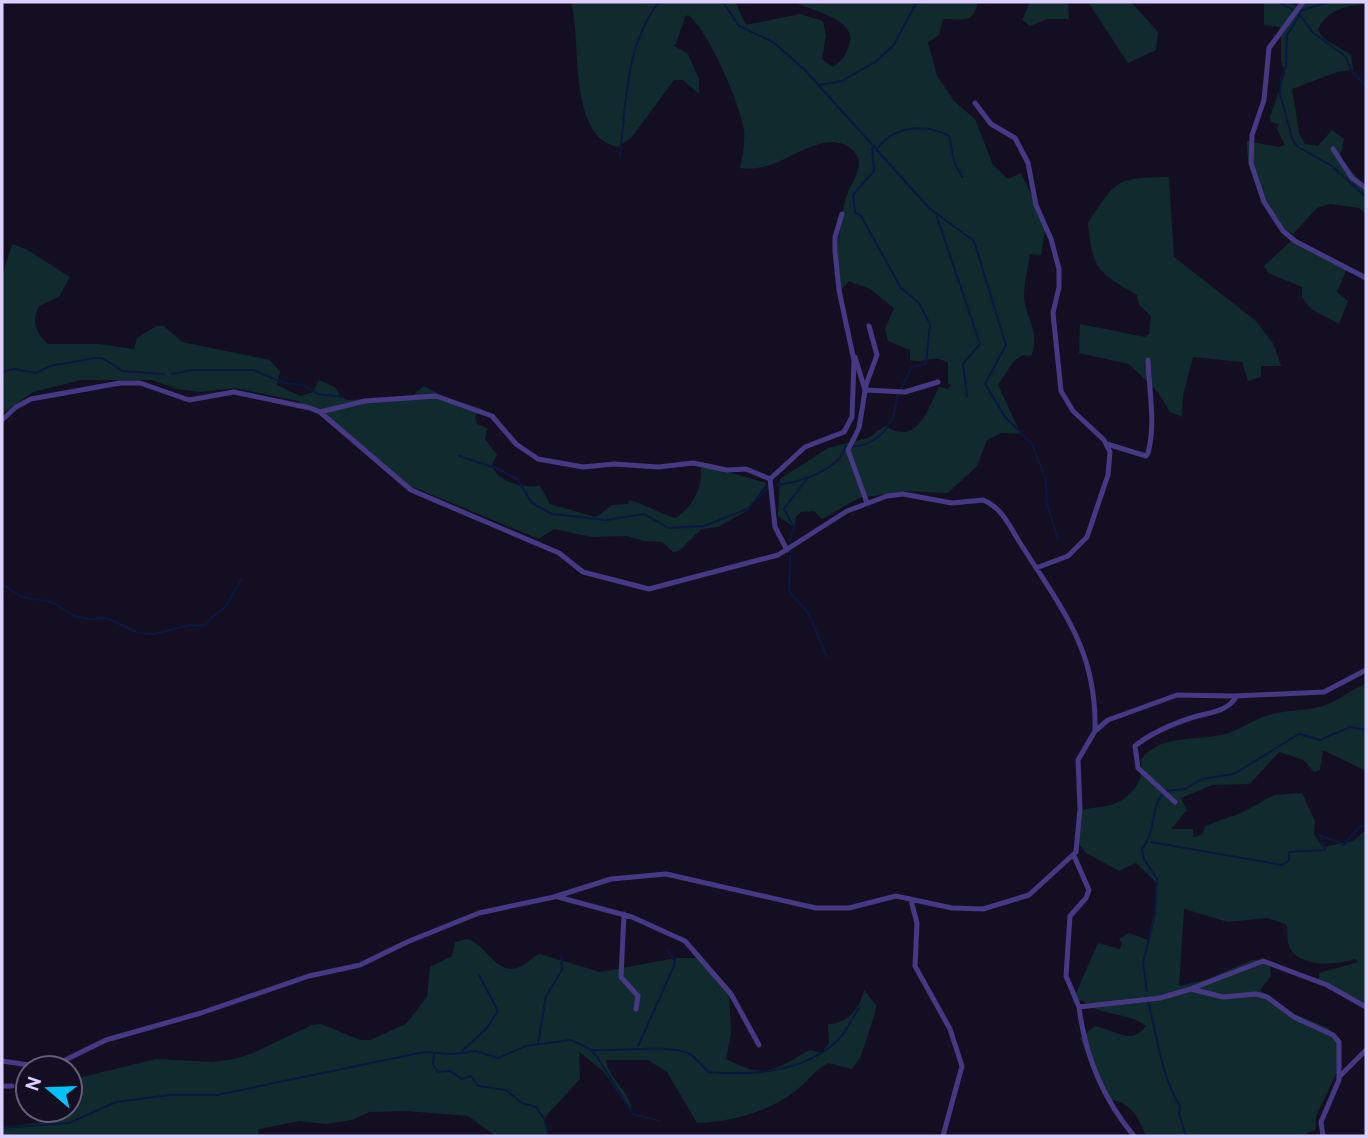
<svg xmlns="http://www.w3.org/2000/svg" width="1368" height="1138" viewBox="0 0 1368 1138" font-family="Overpass,sans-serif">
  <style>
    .green { fill: #112a2d }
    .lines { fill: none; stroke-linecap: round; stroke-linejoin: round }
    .stream { stroke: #0a1740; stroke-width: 2 }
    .minor { stroke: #443982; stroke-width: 5 }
  </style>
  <rect width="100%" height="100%" fill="#140e23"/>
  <path class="green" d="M571,2H735L746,25L800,14L823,21L826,35L822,59L833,67C842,61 846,55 849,45C859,19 810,11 795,2H978C972,26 962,18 943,19L939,35L928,42L937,76L955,102L975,119L993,165L1008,179L1021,173L1046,225L1041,255L1030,254C1028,268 1024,283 1024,298C1026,319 1041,334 1031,356L1022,355L1013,362L998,385L1021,434L1001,433L987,440L977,466L948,493L905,491L859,498L822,519L814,511L801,512L796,517L794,527L778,516L780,479L828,448L868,438L885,426C917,446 927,411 939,387L948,389L951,385L948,383V363C934,353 925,364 910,360V350L888,341L885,329L894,308L870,289L849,281L839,292C833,273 840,211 848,192C852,182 859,174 859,162C858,150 843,141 831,142C797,145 777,173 740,168C743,155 745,143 744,129C740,104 708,29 688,15L685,17L676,44L673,45L688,54L699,79V94L683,80H674L632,137L618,147C567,137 582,41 571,2Z
    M1030,2H1068L1069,19H1047L1030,26L1022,20Z
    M1088,2H1131L1158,32L1156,50L1128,63Z
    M1264,2H1289L1296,6L1305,2H1366V4C1348,4 1324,12 1318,30L1323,38L1351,55L1353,70L1337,72L1292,89L1299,133L1305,144L1318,146L1332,130L1344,139L1340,158L1366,187V214L1359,208L1330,204L1317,208L1293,234C1266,224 1245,168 1247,141L1279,147L1285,145L1277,129L1279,124L1271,122L1270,117L1285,73L1281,61V31L1280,27L1264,25Z
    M1169,177L1174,257L1256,321L1274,345L1281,366H1261V377L1248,381L1242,362L1193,357L1183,395L1182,417L1170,412L1157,391L1129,364L1079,353L1080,324L1145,337L1149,334L1151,316L1139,305L1137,295C1097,271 1093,271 1088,223C1117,178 1117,178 1169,177Z
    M1292,240L1348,266L1337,292L1348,301L1339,324L1311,309L1302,297V287L1268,273L1264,266Z
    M12,244L26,249L70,277L59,297L39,306C31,320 36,334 48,344H98L134,349L137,338L156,326H164L182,342L270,360L280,372L277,385L300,396L313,392L319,380L335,387L341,397L347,400L410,398L424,386L448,399L481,408L475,417L477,424L487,428L485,439L497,455L492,464C496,483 524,488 540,486L550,504L596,517L612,505L628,504L629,500C646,504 659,514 676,518C693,507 705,483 700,464L767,483L748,510L718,527L701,529L679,551L673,552L662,542L644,541L627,536L592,537L554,529L539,539L408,485L354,438L298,401L235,388L200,392L177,389L152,380H81L33,392L2,414V276Z
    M1366,684V771L1323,750L1320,770L1314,772L1304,760L1279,752L1250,784L1212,785L1181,798L1187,810L1171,829H1193V837L1202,835L1205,826L1241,813L1274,795L1302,793L1315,821L1314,834L1323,847L1353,841L1366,830V1007L1315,980L1319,979V973L1358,962L1355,959C1337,965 1299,969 1289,946C1286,938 1289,932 1286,924L1267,918L1228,922L1184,909L1179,986L1205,980L1252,960H1269L1271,976L1260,990L1292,1013L1328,1028L1340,1040L1337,1072L1316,1116L1315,1130L1300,1136H1146C1137,1113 1131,1103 1105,1098L1080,1038L1095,1026C1114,1029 1131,1047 1146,1026C1127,1011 1099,1017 1082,1000L1072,1002L1098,943L1120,949L1122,943L1119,939L1129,933L1148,940L1156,904V882L1136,863L1119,871L1086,853L1074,837L1083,810C1091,807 1098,808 1106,806C1129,802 1145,782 1141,760C1157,736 1191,740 1216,736C1234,734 1248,722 1266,716C1286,709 1302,712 1323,706C1339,701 1351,689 1366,684Z
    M467,939C486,943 494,974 517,968C527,965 531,957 540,954L600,972L676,958H700L729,989L731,1033L726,1059C767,1080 773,1070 810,1050L821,1053L829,1043L828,1024C848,1024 860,1008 864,990L876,1005L875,1013L861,1056L852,1069L828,1063C813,1071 804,1086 790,1095C764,1113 728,1122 697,1123L667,1072L648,1060H606C608,1079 634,1095 631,1112L604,1072L579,1052L580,1079L546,1116L544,1122L549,1136H496L468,1116L406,1111L369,1112L352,1120L326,1124L300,1121L258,1129L259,1136H2V1127L56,1121L55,1110H70V1080L156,1059L212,1062L234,1059L251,1054L312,1025L321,1024L360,1040H370L406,1024L427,997L430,967L452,956L455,942Z"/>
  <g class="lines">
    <path class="stream" d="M723,2L739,26L773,42L804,69L929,208L974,241L1006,345L985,384L1005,417L1032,444L1046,480L1047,503L1057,537
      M1279,2L1293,10
      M1300,11L1329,2
      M1300,14L1287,35L1286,66L1281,79L1280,94L1293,141L1298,147L1332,166L1366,197
      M1300,15L1313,33L1345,56L1351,70L1366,86
      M819,85L842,81L875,62L893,46L917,2
      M872,148L874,171L853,195L855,212L861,216L901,288L919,303L930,324L926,364L912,367L901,389
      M877,149C893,126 925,123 949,136L954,161L962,177
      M620,157C626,105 625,45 659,2
      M937,217L980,344L963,364L967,396
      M2,372L14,369L36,373L50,366L95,358H102L123,371L164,374
      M172,374L192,370H253L284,383L303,385L318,394L344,397
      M459,456L496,468L517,479L532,503L552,514L606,520L644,514L668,528L704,526L747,509L768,488
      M778,485C799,482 841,470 845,446C865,449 882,438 891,421C896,413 895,403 898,394
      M790,540L794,528L784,509L807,479
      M791,548L789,591L809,614L827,657
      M2,584L22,597L52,602L74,616L89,619L107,618L138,633L154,634L190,625L202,626L226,606L241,580
      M1166,791L1185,789L1202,779L1234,774L1299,734L1320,740L1350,727L1366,730
      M1151,842L1282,865L1289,861V852L1325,850L1320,835L1344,845L1359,827L1366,825
      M1147,991L1143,963L1155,915L1157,879L1144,859L1142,849C1156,832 1151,807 1162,795
      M1148,1000C1157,1036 1161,1076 1180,1106L1179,1114L1186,1136
      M538,1044L546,996L562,970L561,955
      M638,1046L674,966L675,960L668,951
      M592,1050C615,1052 666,1044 688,1053C696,1057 702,1067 709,1072C752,1076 805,1072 838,1040C847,1031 852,1018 859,1008
      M462,1051L486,1029L498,1011L479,975
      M434,1053L433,1064L438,1072L450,1071L462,1079L471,1076L478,1086L506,1090L522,1103L536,1107L545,1120L548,1136
      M2,1128L69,1123L116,1102L170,1095H217L424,1052L453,1054L476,1051L498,1058L526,1046L571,1040L590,1049L597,1057L633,1114L660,1121"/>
    <path class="minor" d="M1303,2L1269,48L1264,100L1252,135L1251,163L1264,202L1283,231L1295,241L1366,278
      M975,103L991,124L1015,138L1028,163L1036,205L1051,239L1059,269V287L1053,313L1061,391L1073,411L1104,440L1110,452L1108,475L1087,537L1068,556L1036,568
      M1333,149L1352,178L1366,188
      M855,357L865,390L905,392L938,382
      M320,412L365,401L436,396L492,416L516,444L538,459L583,467L614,464L658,467L693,463L727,470L746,469L770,479
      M2,420L16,407L31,399L120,383H140L189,400L234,392L310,408L320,412L411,490L559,553L583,572L649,589L778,555L847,511L887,496L903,494L952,503L983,500C1004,508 1012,532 1024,549C1064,612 1097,652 1095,731
      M1107,444L1146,456L1148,453C1156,423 1149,391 1148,360
      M770,479L805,447L844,432L852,417L854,361L839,290L835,251V237L842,214
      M770,479L775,527L787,550
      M867,503L848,450L859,428L866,385L877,355L869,326
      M1175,802L1138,768L1135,746C1151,733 1175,723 1194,717C1211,712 1227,712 1237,696
      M1074,856L1089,890L1086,898L1070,916L1066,976L1079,1007L1160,998L1191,989L1223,997L1256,994L1267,997L1294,1017L1333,1035L1339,1042V1080L1321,1122L1323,1136
      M558,897L632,917L685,941L731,994L759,1045
      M911,900L917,923L915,966L950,1029L962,1066L943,1136
      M624,914L621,977L638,996L636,1009
      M1193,988L1263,961L1327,985L1366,1007
      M1079,1007C1085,1055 1103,1099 1134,1136
      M2,1061L36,1066L61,1062L106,1040L201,1013L309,976L360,965L407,942L479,913L554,897L611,879L666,874L816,908H849L896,896L952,908L983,909L1029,895L1076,852L1080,809L1078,760L1095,731L1108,720L1177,695L1234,696L1324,692L1366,670
      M1339,1077L1366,1050
      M2,1086H12"/>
  </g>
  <rect width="1368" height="1138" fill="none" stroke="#dbd0ff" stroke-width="7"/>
  <g transform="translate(49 1089) rotate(289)"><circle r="33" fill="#140e23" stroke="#645c7b" stroke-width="2"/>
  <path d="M0-5L12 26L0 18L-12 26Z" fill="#01c3fa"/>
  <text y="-10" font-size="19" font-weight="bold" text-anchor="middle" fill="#dbd0ff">N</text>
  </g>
</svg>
